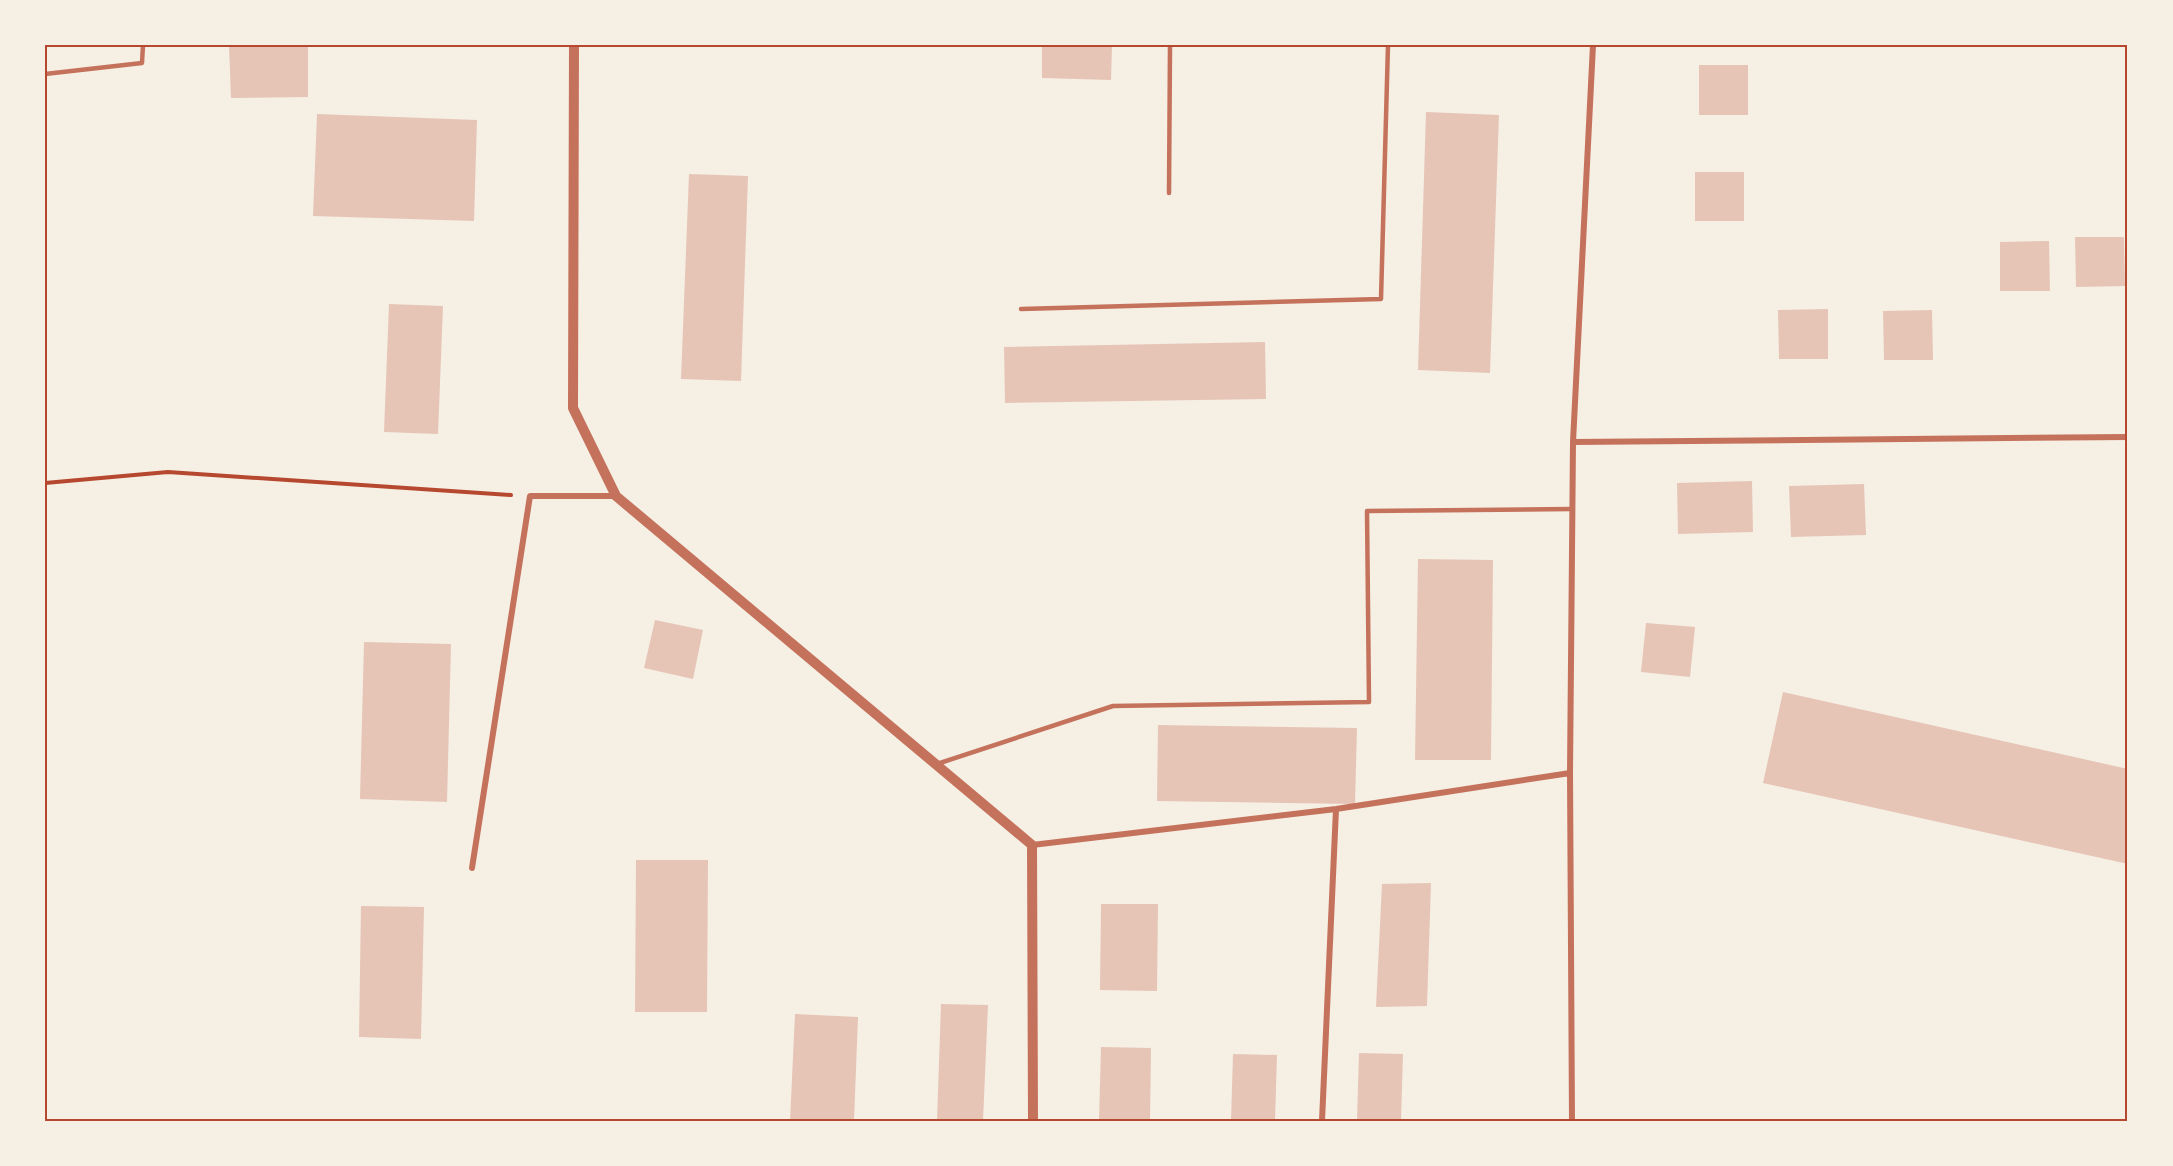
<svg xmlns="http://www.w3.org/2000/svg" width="2173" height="1166" viewBox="0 0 2173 1166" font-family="'Fira Sans Condensed',sans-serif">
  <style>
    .building { fill: #e6c5b7 }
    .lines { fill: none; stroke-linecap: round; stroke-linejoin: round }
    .path { stroke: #b5482f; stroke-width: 4 }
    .service { stroke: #c5725c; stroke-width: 4.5 }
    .minor { stroke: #c5725c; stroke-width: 6 }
    .tertiary { stroke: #c5725c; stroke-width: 10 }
    .neatline { fill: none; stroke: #b5482f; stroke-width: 2 }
  </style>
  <rect width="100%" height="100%" fill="#f6efe4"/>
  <path class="building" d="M229,45H308V97L231,98Z
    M1042,45H1112L1111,80L1042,78Z
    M1699,65H1748V115H1699Z
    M1426,112L1499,115L1490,373L1418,370Z
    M317,114L477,120L474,221L313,216Z
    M1695,172H1744V221H1695Z
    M689,174L748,176L741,381L681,379Z
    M2075,237H2124L2125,286L2076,287Z
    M2049,241L2050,291H2000V242Z
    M389,304L443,306L438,434L384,432Z
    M1828,309V359H1779L1778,310Z
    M1932,310L1933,360H1884L1883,311Z
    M1265,342L1266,399L1005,403L1004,347Z
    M1752,481L1753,532L1678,534L1677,483Z
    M1864,484L1866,535L1791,537L1789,486Z
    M1418,559L1493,560L1491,760H1415Z
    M655,620L703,630L693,679L644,668Z
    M1646,623L1695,627L1690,677L1641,672Z
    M364,642L451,644L447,802L360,799Z
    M1783,692L2128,769V864L1763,783Z
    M1158,725L1357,728L1355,804L1157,801Z
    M636,860H708L707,1012H635Z
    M1431,883L1427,1006L1376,1007L1382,884Z
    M1101,904H1158L1157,991L1100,990Z
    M361,906L424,907L421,1039L359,1037Z
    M941,1004L988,1005L983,1121H937Z
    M795,1014L858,1017L854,1121H790Z
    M1101,1047L1151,1048L1150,1121H1099Z
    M1359,1053L1403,1054L1401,1121H1357Z
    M1233,1054L1277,1055L1275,1121H1231Z"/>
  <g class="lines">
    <path class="path" d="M45,483L168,472L511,495"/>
    <path class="service" d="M45,74L142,63L143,45
      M1169,193L1170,45
      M1021,309L1381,299L1388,45
      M937,764L1113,706L1369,702L1367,511L1572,509"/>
    <path class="minor" d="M1573,442L2128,437
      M1032,845L1336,809L1570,773
      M472,868L530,496H616
      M1322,1121L1336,809
      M1572,1121L1570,773L1573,442L1593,45"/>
    <path class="tertiary" d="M574,45L573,408L616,496L1032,845L1033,1121"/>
  </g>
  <rect width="2173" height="1166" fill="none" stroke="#f6efe4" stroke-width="93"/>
  <rect x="46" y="46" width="2080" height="1074" class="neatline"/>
</svg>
